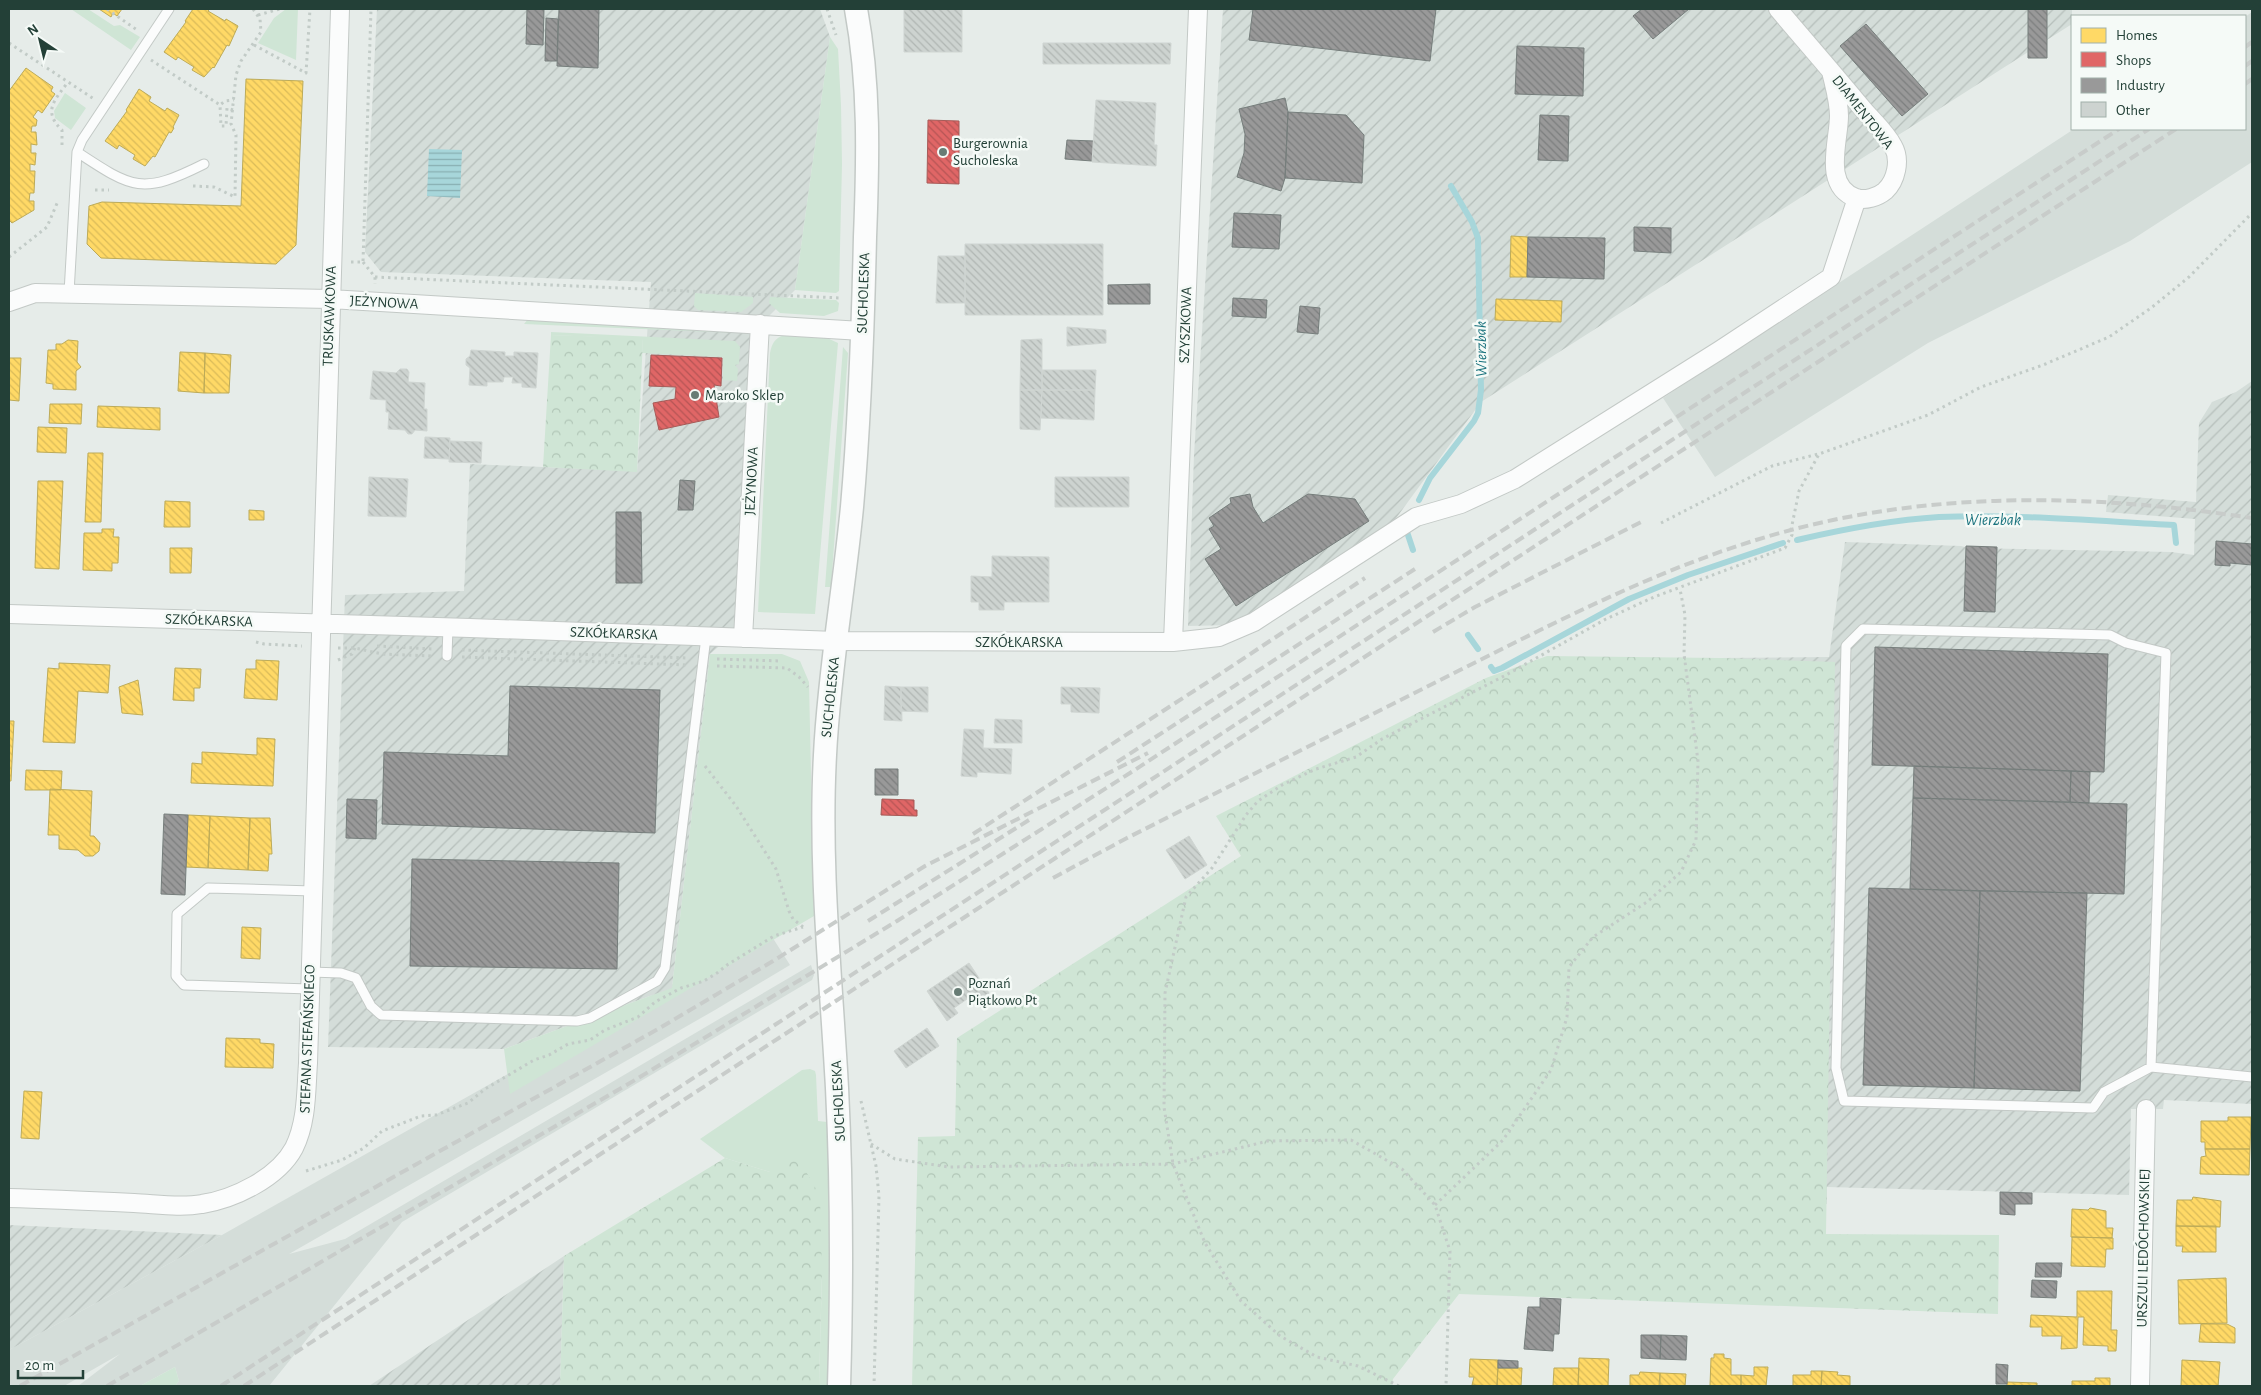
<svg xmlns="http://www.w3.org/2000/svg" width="2261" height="1395" viewBox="0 0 2261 1395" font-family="'Alegreya Sans',sans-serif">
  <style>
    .built { fill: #d4ddd9 }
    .industrial { fill: url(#industrial-furrows) }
    .green { fill: #cfe5d5 }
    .forest { fill: url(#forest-crowns) }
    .water { fill: url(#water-rules) }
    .homes { fill: url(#homes-back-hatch); stroke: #bdab58 }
    .shops { fill: url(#shops-back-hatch); stroke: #a75b58 }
    .industry { fill: url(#industry-back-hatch); stroke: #767e7c }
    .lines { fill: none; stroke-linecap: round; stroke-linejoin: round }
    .stream { stroke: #a7d6da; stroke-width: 6 }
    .building { fill: url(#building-back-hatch); stroke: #cfd5d2 }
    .service-casing { stroke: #c3c9c6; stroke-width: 11 }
    .minor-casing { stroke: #c3c9c6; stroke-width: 20 }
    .tertiary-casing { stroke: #c3c9c6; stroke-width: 25 }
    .path { stroke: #c2cbc7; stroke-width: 3; stroke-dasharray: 2.5 4; stroke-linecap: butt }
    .service { stroke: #fbfcfc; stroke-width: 9 }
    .minor { stroke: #fbfcfc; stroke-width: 18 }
    .tertiary { stroke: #fbfcfc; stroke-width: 22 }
    .rail { stroke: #c8ccca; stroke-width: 4; stroke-dasharray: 10 5; stroke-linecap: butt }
    .poi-dot { fill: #677c75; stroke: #f5faf7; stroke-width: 2 }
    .labels { text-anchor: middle; stroke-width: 5; stroke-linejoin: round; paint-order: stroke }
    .street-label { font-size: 15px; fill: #234037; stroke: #f5faf7 }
    .poi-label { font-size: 15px; fill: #234037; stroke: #f5faf7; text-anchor: start }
    .water-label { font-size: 16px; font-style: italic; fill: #1b737e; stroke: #f5faf7 }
  </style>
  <defs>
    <pattern id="industrial-furrows" width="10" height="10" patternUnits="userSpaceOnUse" patternTransform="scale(1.25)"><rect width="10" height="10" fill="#d4ddd9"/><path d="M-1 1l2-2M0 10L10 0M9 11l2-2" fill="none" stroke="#b6bfbb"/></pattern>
    <pattern id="forest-crowns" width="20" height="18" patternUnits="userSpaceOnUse" patternTransform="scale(1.25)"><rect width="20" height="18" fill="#cfe5d5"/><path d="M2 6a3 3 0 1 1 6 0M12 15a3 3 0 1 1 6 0" fill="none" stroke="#b1c6b7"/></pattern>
    <pattern id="water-rules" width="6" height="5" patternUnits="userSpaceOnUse" patternTransform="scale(1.25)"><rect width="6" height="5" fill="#a7d6da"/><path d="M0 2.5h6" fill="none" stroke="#88afb2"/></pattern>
    <pattern id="homes-back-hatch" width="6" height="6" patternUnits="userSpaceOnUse" patternTransform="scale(1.25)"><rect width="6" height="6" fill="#ffd966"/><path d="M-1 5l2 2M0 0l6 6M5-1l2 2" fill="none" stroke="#dabb59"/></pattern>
    <pattern id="shops-back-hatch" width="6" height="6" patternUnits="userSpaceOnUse" patternTransform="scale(1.25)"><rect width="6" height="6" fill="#e06666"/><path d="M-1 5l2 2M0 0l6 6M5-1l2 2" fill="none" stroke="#b55555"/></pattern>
    <pattern id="industry-back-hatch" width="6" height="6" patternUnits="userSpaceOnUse" patternTransform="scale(1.25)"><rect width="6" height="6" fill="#999"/><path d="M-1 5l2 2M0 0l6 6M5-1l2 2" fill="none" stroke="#7c7e7e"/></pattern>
    <pattern id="building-back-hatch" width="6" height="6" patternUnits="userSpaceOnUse" patternTransform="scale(1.25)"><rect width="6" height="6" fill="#cdd3d0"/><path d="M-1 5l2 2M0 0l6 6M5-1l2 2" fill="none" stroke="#b0b6b3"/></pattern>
  </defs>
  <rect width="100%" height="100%" fill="#e6ece9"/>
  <path class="built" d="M2252,12V162L2130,241L1928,343L1715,477L1663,398L2074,129H2245V17Z
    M769,932L790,965L715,1010L289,1254L345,1239L811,965L814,975L812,980L402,1222L269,1386H175L179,1381L175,1367L140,1386H78L120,1354L64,1386H9V1350L222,1235L545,1053Z"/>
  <path class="industrial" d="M377,9H820L830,37L795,290L754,331L753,617L710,654L672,988L504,1049L328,1047L345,595L464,591L470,464L637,471L651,282L381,272L365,252Z
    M1223,9H2072V24L1481,402L1394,521L1233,625L1188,626L1194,455Z
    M2252,381V1104L2164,1100L2163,1109H2131L2129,1195L1827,1187V1204L1706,1201L1720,658L1829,657L1845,542L1961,546L1968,548L2171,552L2194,555L2195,519L2106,512L2108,495L2196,502L2199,423L2212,402L2236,392Z
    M9,1225L222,1235L9,1350Z
    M564,1256L560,1386H369Z"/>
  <path class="green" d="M71,9H88L114,26L120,25L140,37L131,50Z
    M286,9H298L296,60L258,43L274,18Z
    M830,37L838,49L841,105L842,164L839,291L836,293L795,290Z
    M65,93L86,108L71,130L55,118L54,111Z
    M695,293L753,297V303L741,312L698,310L694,306Z
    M770,297L836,300L839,303L838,311L824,316L780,313L769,303Z
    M529,318L730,330L736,333L524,324Z
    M551,332L735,341L740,347L739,364L735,365L738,369L737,381L723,380V357L642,353L643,339L551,335Z
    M785,335L825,337L838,343L815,614L758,612L770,353C772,344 774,338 785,335Z
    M843,347L848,353L831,587H825Z
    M710,654H782L800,661L809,682L814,916L510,1094L504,1049L672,988Z
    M810,1069L815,1071L816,1075L818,1121L827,1122L831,1208L829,1386H819L822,1273L770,1172L725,1158L700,1139L802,1070Z
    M175,1367L179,1381L175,1386H140Z"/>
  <path class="forest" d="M551,335L643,338L637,472L543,467Z
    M1547,656L1720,658L1835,662L1826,1234L1999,1235L1998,1314L1459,1294L1393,1379L1392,1386H912L918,1137L955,1136L957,1038L1241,856L1216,816L1486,678Z
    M796,1154L820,1196L822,1273L819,1386H560L564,1256L725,1158L770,1172Z"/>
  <path class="water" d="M429,149L462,150L460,198L427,196Z"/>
  <path class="homes" d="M99,9H122L117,16L113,13L111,17Z
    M193,9H210L208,11L225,21L226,19L238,26L229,46L227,45L214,68L213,67L204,77L192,70L194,67L178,57L176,60L164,52L186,22L185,21Z
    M26,68L53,87L51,91L55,94L42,113L38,110L33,117L37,120L36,126H32L31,132H36L37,145L31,144V153H36L35,165L30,164V171H35L34,193H30L29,201H34V210L12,223L9,220V91Z
    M246,79L303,81L296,245L276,264L101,258L87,244L89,206L102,202L241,206Z
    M139,89L151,97L149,101L165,111L167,108L179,115L173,127L174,128L171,133L169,132L155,157L153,156L145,166L133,159L135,155L119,145L117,149L105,141L127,111L126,110Z
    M1511,236L1528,237L1527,277H1510Z
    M1496,299L1562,301L1561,322L1495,320Z
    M68,340L78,341L77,362L81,367L76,371V390L53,389V384L46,383L48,350H56V344H62Z
    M180,352L205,353L204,393L178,391Z
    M205,353L231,355L229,393H204Z
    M9,358H21L19,401L9,400Z
    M50,404H82L81,424L49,423Z
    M98,406L160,408V430L97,427Z
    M38,427L67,428L66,453L37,452Z
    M88,453H103L101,522H85Z
    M38,481H63L59,569L35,568Z
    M165,501L190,502V527H164Z
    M249,510L264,511V520H249Z
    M102,529H114L113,537H119L118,563H112V571L83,570L84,533H102Z
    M170,548H192L191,573H170Z
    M256,660L279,661L277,700L244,698L246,669H256Z
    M59,663L110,665L108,693L78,691L75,743L43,742L48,668L59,669Z
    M175,668L201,669L200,688H194V701L173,700Z
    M138,680L143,715L122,713L119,687Z
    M9,721H14L11,781H9Z
    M257,738L275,739L273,786L191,783L192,763L202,764V752L257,755Z
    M26,770L62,771L61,790H25Z
    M50,789L92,791L90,836H94L100,843L99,851L93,856H85L78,850L59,849V835H48Z
    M188,815L210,816L208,868L186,867Z
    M210,816L250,818L248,870L208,868Z
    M250,818H270L272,854H269L268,871L248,870Z
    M242,927L261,928L260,959L241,958Z
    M226,1038L260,1039V1043L274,1044L273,1068L225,1067Z
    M24,1091L42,1092L39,1139L21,1138Z
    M2228,1117H2251L2250,1149H2205V1142H2201V1121H2228Z
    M2205,1149H2250L2249,1175L2200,1174L2201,1157L2206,1156Z
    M2193,1197L2221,1201L2220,1227L2176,1226L2177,1200H2192Z
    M2090,1208L2106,1211V1228H2113L2112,1238L2071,1237L2072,1209L2088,1210Z
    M2176,1226H2216V1252H2182L2183,1246H2176Z
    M2072,1237L2113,1238V1249H2106L2105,1267L2071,1266Z
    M2226,1278L2227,1323L2179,1324L2178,1280Z
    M2077,1291H2112L2111,1330H2117L2116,1351H2108V1346L2083,1345L2084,1317H2078L2077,1348L2061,1349L2062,1336H2042V1327H2030L2031,1315L2077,1317Z
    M2201,1324H2227L2235,1328V1343L2199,1342Z
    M1714,1354H1724V1358L1731,1359V1375H1741V1386H1710L1711,1358H1714Z
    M1579,1358L1609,1359L1608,1386H1578Z
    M1470,1359L1498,1360L1497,1386L1472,1385L1474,1377H1469Z
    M2182,1360L2220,1362L2218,1386H2181Z
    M1754,1367H1768L1766,1386H1741V1375L1754,1376Z
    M1498,1368H1522L1521,1386H1497Z
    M1554,1368H1579L1578,1386H1553Z
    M1811,1371H1822L1821,1386H1793V1375H1811Z
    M1822,1371L1838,1372L1837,1375L1850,1376V1386H1821Z
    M1640,1372L1660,1373L1659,1386H1630V1375H1639Z
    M1660,1373L1686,1374L1685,1386H1660Z
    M2095,1378H2110V1386H2072V1381H2095Z
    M2007,1382L2037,1383V1386H2007Z"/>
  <path class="shops" d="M928,120L959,121V184L927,183Z
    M651,355L722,358L721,386L714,385L719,417L659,430L653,403L675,399L676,387L649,386Z
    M882,799L914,800V810H917V816L881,815Z"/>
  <path class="industry" d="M527,9H544L543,45L526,44Z
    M559,9H599L598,68L557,66Z
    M1253,9H1436L1430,61L1249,40Z
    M1642,9H1689L1653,39L1633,16Z
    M2028,9H2047V58H2028Z
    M546,18L558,19L557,61H545Z
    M1866,24L1928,94L1902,116L1840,46Z
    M1517,46L1584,48L1583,96L1515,94Z
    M1285,98L1288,112L1285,178L1281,191L1237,177L1244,153L1245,134L1239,109Z
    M1288,112L1346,115L1364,135L1362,183L1285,178Z
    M1540,115L1569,116L1568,161L1538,160Z
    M1067,140L1094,141L1092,161L1065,159Z
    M1234,213L1281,215L1279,249L1232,247Z
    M1634,227L1671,228V253L1634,251Z
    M1528,237L1605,238L1604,279L1527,277Z
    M1150,284V304H1108V285Z
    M1233,298L1267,300L1266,318L1232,316Z
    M1300,306L1320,308L1318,334L1297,332Z
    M680,480L695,481L693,510H678Z
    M1250,494L1253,507L1263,523L1308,494L1355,499L1369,521L1236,606L1205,559L1221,549L1209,529L1214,526L1209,518L1231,503L1230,498Z
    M616,512H641L642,583H616Z
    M2216,541L2252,544V565L2230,563V566L2215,565Z
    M1966,546L1997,547L1995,612L1964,611Z
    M1875,647L2108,654L2104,772L1872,765Z
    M510,686L660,690L655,833L382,824L384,752L508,756Z
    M1914,766L2071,771L2070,802L1913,798Z
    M875,769H898V795H875Z
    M2071,771L2090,772L2089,803L2070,802Z
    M1913,798L2127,804L2124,894L1910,889Z
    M347,799L377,800L376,839L346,838Z
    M164,814L188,815L185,895L161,894Z
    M412,859L619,863L617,969L410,966Z
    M1869,888L1980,891L1974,1088L1863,1085Z
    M1980,891L2087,893L2080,1091L1974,1088Z
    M2000,1192L2032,1193V1204H2015V1215L2000,1214Z
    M2036,1263H2062L2061,1277H2035Z
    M2032,1280L2057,1281L2056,1298L2031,1297Z
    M1540,1298L1561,1299L1559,1334H1554L1553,1351L1524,1349L1528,1307H1540Z
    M1641,1335H1661L1660,1359L1641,1358Z
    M1661,1335L1687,1336L1686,1360L1660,1359Z
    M1498,1360L1518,1361V1368H1498Z
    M1996,1364L2008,1365L2007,1384H1996Z"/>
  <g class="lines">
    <path class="stream" d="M1419,500L1430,478L1474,421L1478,413L1481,390L1478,238L1472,222L1451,186
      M1407,532L1413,550
      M1797,540C1844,529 1890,520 1939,517C2017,514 2096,521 2174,525L2176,543
      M1468,635L1478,649
      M1491,667L1494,671L1502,668L1629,599L1688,575L1783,543"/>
  </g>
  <path class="building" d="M904,9H962V52H904Z
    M1043,43H1171L1170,64H1043Z
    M1096,100L1156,103L1154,145H1157L1156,166L1092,162Z
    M965,244H1103V315H965Z
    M938,256H965V303H936Z
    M1067,327L1106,330V343L1067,346Z
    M1042,339V390H1020L1021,340Z
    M471,350L505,352V356H514V352L538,353L536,388L522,387V383H512L513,377H504L503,382H487V386L469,385L470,368L466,365V359L470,356Z
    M400,369H407L409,372L408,382L425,383L424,409H427V431L415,430L412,434H408L405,430L388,429L389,412H386V400L370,399L373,371L396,373Z
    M1042,370H1096L1095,390H1042Z
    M1020,390H1042L1040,430L1020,429Z
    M1042,390H1095L1094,420L1041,418Z
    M425,437L450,438L449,459L424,458Z
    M450,441L482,442L481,463L449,462Z
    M369,477L408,479L406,517L368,516Z
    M1055,477H1129V507H1055Z
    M992,556L1049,557V602H1004V610H979V602H971V576L992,577Z
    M885,686L901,687L902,721L884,720Z
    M901,687H928V712L900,711Z
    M1061,687L1100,688L1099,713L1071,712V704H1061Z
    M995,719L1022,720V743H994Z
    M964,729L984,730L983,748L1012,749L1011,774L977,772V777L961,776Z
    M1189,836L1207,865L1185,879L1166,850Z
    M969,963L989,993L973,1003L970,997L954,1008L958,1013L947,1021L927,991Z
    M927,1028L939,1046L906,1068L894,1051Z"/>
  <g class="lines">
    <g class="service-casing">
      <path id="service" d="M77,152C133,189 142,195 204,164
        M69,293L77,152L82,140L169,9
        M447,656L448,627
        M310,972L341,973L356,978L371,1006L381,1015L577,1021L590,1018L657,981L665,968L706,637
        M310,989L184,985L176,976L177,914L208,888L313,891
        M2151,1067L2166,653L2126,643L2110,635L1863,629L1846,646L1836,1068L1844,1101L2093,1108L2104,1092L2151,1067L2252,1077"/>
    </g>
    <g class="minor-casing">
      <path id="minor" d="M1778,9C1806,42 1834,74 1862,108C1872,120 1886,132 1893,146C1901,160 1896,181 1885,191C1878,197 1865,201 1856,198C1822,186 1839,141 1839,116C1839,101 1834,85 1831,71
        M9,302L35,293L330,299L862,331
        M9,614L470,628L836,641L1173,642L1219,637L1254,622L1416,517L1461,504L1515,479L1720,350L1831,277L1857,198
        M743,638L760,324
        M1173,642L1198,9
        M9,1198C50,1199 92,1201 134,1203C156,1204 180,1208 202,1204C234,1199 278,1178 294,1148C307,1122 306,1092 308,1063L340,9
        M2140,1386L2146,1109"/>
    </g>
    <g class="tertiary-casing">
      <path id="tertiary" d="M839,1386C842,1287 842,1188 837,1088C831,978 819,866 825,755C829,672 844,590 852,507C860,417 863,327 865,237C868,160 870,85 856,9"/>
    </g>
    <path class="path" d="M107,9L137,30
      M827,9L836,35
      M258,15L280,9
      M9,43L94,99
      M254,45L306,73L310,9
      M151,60L220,105
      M233,110L227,108L226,126H221L220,105L225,101L234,100
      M62,145V130C42,111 55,100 68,82
      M193,186L214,187L235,197L236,135L231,124L236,75L241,61L261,32L260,19L253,9
      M95,190H109
      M9,257L47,227L58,201
      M351,262H363L371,9
      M363,262L375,277V284
      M375,277L841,298
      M1661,523L1772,466L1818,454
      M256,642L264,644L302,646
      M377,646L433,649
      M338,648H355L382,654L434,656
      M462,650L688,658
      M462,657L688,665
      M717,659L781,661
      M338,660L352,654L356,646
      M717,666L787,668L799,677L808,687
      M705,766L736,806L776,869L789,911L793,919L803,927
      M861,1101L876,1166L879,1196L874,1386
      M871,1144L895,1159L949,1167L1173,1164L1268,1141L1351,1140L1402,1169L1435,1205L1450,1251L1446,1386
      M306,1171L342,1160L364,1148L382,1131L421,1116L436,1115L468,1103L485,1089L534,1060L549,1055L568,1044L590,1040L605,1030L638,1017L655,1002L681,988L704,981L717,973L727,965L774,936L803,927
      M1435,1205L1503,1140L1551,1070L1567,1017L1569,967L1593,937L1647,902L1681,872L1696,840L1698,761L1684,654L1685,615L1680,589
      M1399,1386L1358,1366L1317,1357L1280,1336L1241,1301L1205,1243L1173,1164L1164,1107L1165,993L1186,897L1212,868L1246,815L1258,801L1282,785L1316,769L1356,757L1382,739L1506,675L1606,619L1654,597L1785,548L1792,535L1791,530L1799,491L1819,454L1928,415L1981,387L2043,365L2109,337L2151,308L2189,277L2252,213"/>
    <use href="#service" class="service"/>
    <use href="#minor" class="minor"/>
    <use href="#tertiary" class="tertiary"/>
    <path class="rail" d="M2245,47L2252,42
      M2245,66L2252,61
      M2245,84L2252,79
      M1433,632L1475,607L1643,521
      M1117,762L1418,567
      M973,834L1217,676L1365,578
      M1053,878L1127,838C1238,782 1349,726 1460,670C1582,609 1699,548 1833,520C1971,491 2114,497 2252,518
      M868,921L1029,820
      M20,1386L658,1029L773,961L925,866L1148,753
      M107,1386L635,1080L897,921L1130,773L2119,129
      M221,1386L2149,129
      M244,1386L2176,129"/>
  </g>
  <g class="poi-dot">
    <circle cx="943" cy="152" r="5"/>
    <circle cx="695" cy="395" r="5"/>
    <circle cx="958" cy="992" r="5"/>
  </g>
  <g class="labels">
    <g class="street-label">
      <text transform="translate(1863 112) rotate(52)" y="5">DIAMENTOWA</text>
      <text transform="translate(863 293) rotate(-88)" y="5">SUCHOLESKA</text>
      <text transform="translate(384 302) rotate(3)" y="5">JEŻYNOWA</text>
      <text transform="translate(329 316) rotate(-88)" y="5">TRUSKAWKOWA</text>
      <text transform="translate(1185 325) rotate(-88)" y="5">SZYSZKOWA</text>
      <text transform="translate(751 481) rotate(-87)" y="5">JEŻYNOWA</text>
      <text transform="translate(209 620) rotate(2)" y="5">SZKÓŁKARSKA</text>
      <text transform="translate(614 633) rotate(2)" y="5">SZKÓŁKARSKA</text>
      <text x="1019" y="647">SZKÓŁKARSKA</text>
      <text transform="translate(830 697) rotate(-84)" y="5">SUCHOLESKA</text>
      <text transform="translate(307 1039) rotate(-88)" y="5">STEFANA STEFAŃSKIEGO</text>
      <text transform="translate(838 1101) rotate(-93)" y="5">SUCHOLESKA</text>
      <text transform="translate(2143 1248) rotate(-89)" y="5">URSZULI LEDÓCHOWSKIEJ</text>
    </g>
    <g class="poi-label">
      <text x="953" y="148">Burgerownia<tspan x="953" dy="17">Sucholeska</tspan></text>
      <text x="705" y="400">Maroko Sklep</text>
      <text x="968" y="988">Poznań<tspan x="968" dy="17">Piątkowo Pt</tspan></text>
    </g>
    <g class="water-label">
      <text transform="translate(1480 349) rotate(-91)" y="6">Wierzbak</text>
      <text x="1993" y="525">Wierzbak</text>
    </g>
  </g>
  <rect width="2261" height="1395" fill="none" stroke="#234037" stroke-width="20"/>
  <rect x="2071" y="15" width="175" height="115" fill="#f5faf7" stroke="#a1b0aa"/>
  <rect x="2081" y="28" width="25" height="15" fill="#ffd966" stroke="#a1b0aa"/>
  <text x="2116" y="40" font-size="15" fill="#234037">Homes</text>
  <rect x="2081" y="52" width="25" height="15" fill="#e06666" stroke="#a1b0aa"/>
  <text x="2116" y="65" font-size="15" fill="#234037">Shops</text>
  <rect x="2081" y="78" width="25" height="15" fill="#999999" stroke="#a1b0aa"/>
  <text x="2116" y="90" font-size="15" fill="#234037">Industry</text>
  <rect x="2081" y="102" width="25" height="15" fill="#cdd3d0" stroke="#a1b0aa"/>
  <text x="2116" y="115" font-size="15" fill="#234037">Other</text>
  <g transform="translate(40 40) rotate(325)" stroke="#f5faf7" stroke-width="4" paint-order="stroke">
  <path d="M0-4L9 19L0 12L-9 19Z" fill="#234037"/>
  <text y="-8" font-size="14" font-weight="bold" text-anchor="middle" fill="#234037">N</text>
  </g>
  <path d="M18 1370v8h65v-8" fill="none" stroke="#234037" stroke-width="2.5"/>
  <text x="25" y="1370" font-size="15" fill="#234037" stroke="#f5faf7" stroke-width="4" paint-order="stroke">20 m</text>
</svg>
